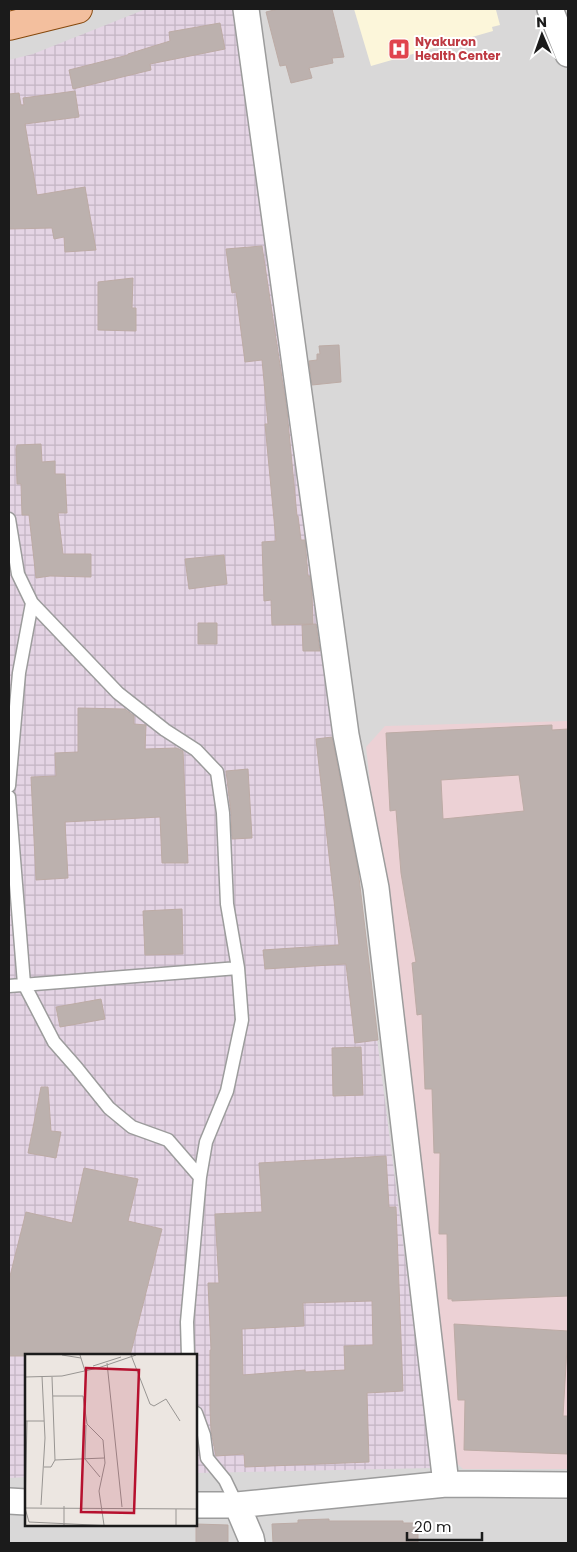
<svg xmlns="http://www.w3.org/2000/svg" width="577" height="1552" viewBox="0 0 577 1552" font-family="Poppins,sans-serif">
  <style>
    .residential { fill: #d9d8d8; fill-rule: evenodd }
    .commercial { fill: #ecd1d5 }
    .industrial { fill: url(#industrial-grid) }
    .education { fill: #fcf6da }
    .building { fill: #bcb1ae; stroke: #bcaba5; fill-rule: evenodd }
    .lines { fill: none; stroke-linecap: round; stroke-linejoin: round }
    .service-casing { stroke: #9c9c9c; stroke-width: 15 }
    .minor-casing { stroke: #9c9c9c; stroke-width: 28 }
    .primary-casing { stroke: #86480c; stroke-width: 30 }
    .service { stroke: #fff; stroke-width: 12 }
    .minor { stroke: #fff; stroke-width: 25 }
    .primary { stroke: #f3bf9e; stroke-width: 28 }
    .labels { text-anchor: middle; stroke-width: 4; stroke-linejoin: round; paint-order: stroke }
    .health-label { font-size: 12px; font-weight: bold; fill: #be3a42; stroke: #fff; text-anchor: start }
    .inset-road { fill: none; stroke: #989592; stroke-width: 1 }
    .view { fill: #b6102e; fill-opacity: 0.15; stroke: #b6102e; stroke-width: 2.5 }
    .inset-edge { fill: none; stroke: #1b1b1b; stroke-width: 2.5 }
  </style>
  <defs>
    <pattern id="industrial-grid" width="8" height="8" patternUnits="userSpaceOnUse" patternTransform="scale(1.25)"><rect width="8" height="8" fill="#e4d4e4"/><path d="M0 4h8M4 0v8" fill="none" stroke="#c3b5c3"/></pattern>
  </defs>
  <rect width="100%" height="100%" fill="#ece6e1"/>
  <path class="residential" d="M9,9H568V1543H9ZM26,1356H196V1526H26Z"/>
  <path class="commercial" d="M568,721V1469H463L444,1452L366,747L385,726Z"/>
  <path class="industrial" d="M146,9H237L310,516L432,1468L196,1473V1356H26V1477L9,1478V60L33,54Z"/>
  <path class="education" d="M354,9H499L496,10L500,25L492,27L493,31L371,66Z"/>
  <path class="building" d="M278,9H332L344,57L332,58L333,63L309,68L312,78L291,83L286,65L280,66L266,12Z
    M220,23L225,49L150,64L151,70L73,89L69,70L128,55V54L170,41L169,32Z
    M75,91L79,117L25,124L37,195L85,187L96,250L65,252L64,237L54,239L52,228L9,229V94L19,93L21,105H24L23,98Z
    M262,246L287,411L297,516H298L301,540H305L308,576H310L312,593L313,624L272,625L271,600L264,601L262,542L276,541L265,424H268L262,360L245,362L236,292L232,293L226,249Z
    M133,278L132,308H136V331L98,330V282Z
    M339,345L341,382L312,385L309,361L317,360V354H320L319,346Z
    M41,444L42,462L55,461V474H65L67,513H58L63,554H91V577L50,576L36,578L29,515H22L21,484H17L16,449L17,445Z
    M224,555L227,584L189,589L185,559Z
    M198,623H217V644H198Z
    M316,624L320,651H303L302,625Z
    M78,708L125,709L134,716V724L146,725L145,749L177,748L183,751L188,863H162L160,817L65,822L68,878L36,880L31,777L56,776L55,753L78,752Z
    M552,725V730L568,729V1296L452,1301V1299H448L447,1234H439L440,1153H434L432,1089H425L422,1014L417,1015L412,963L416,962L401,873L396,810L390,811L386,733ZM519,775L524,811L443,819L441,780Z
    M332,737L358,869L378,1040L355,1043L346,964L265,969L263,950L339,945L316,739Z
    M248,769L252,838L232,839L231,813L226,771Z
    M182,909L183,954L145,955L143,911Z
    M101,999L105,1019L60,1027L56,1007Z
    M361,1047L363,1095L333,1096L332,1048Z
    M41,1087H48L51,1131L61,1132L56,1158L28,1153Z
    M386,1156L389,1207H396L403,1391L367,1393L369,1462L245,1467L244,1454L216,1456L211,1431L210,1410V1350H211L208,1283H219L215,1214L262,1212L259,1163ZM372,1301L373,1345L344,1346L345,1370L305,1372V1370L243,1375L242,1329L304,1326L303,1303Z
    M84,1168L138,1179L128,1221L162,1229L130,1356H9V1280L26,1212L72,1223Z
    M454,1324L568,1331L563,1416H568V1454L464,1450L465,1400H458Z
    M329,1519V1521H403V1523H418V1543H273L272,1524L298,1523V1520Z
    M196,1524L228,1525V1543H196Z"/>
  <g class="lines">
    <g class="service-casing">
      <path id="service" d="M9,519L18,574L32,603L118,693L165,730L196,750L217,772L223,813L227,904L238,968L242,1020L227,1091L206,1142L200,1177L187,1322L188,1356
        M9,786L19,673L32,603
        M9,797L24,984L54,1042L76,1067L109,1108L132,1127L168,1140L200,1177
        M9,986L238,968
        M196,1413L204,1435L207,1458L225,1480L237,1505"/>
    </g>
    <g class="minor-casing">
      <path id="minor" d="M246,9L346,735L376,888L446,1484
        M550,9L568,54
        M9,1501L26,1502
        M196,1505H237L446,1484L568,1485
        M237,1505L251,1538L252,1543"/>
    </g>
    <g class="primary-casing">
      <path id="primary" d="M9,26L78,9"/>
    </g>
    <use href="#service" class="service"/>
    <use href="#minor" class="minor"/>
    <use href="#primary" class="primary"/>
  </g>
  <defs>
    <g id="hospital-square" transform="scale(1.125)"><rect x="-9" y="-9" width="18" height="18" rx="4" fill="#e0444e" stroke="#fff"/><path d="M-5-5h3v3.5h4V-5h3V5h-3V1.5h-4V5h-3Z" fill="#fff"/></g>
  </defs>
  <g fill-rule="evenodd">
    <use href="#hospital-square" x="399" y="49"/>
  </g>
  <g class="labels">
    <g class="health-label">
      <text x="415" y="46">Nyakuron<tspan x="415" dy="14">Health Center</tspan></text>
    </g>
  </g>
  <g transform="translate(25 1354)">
    <rect width="172" height="172" fill="#ece6e1"/>
    <path class="inset-road" d="M37,1L56,4M55,1L60,17M106,1L125,50L129,52L141,45L155,67M82,9L97,153M68,12L96,3M0,23L37,22L73,14L111,1M28,42H58L62,70L78,86L80,109L74,137L79,171M0,67H19M2,67L0,154L4,168L89,172M61,71L60,105L75,123M30,106L79,104M19,113H26L30,106L27,23M16,151L20,84L17,22M0,154L173,155M39,172V152M151,172V155"/>
    <path class="view" d="M61,14L114,16L109,159L56,158Z"/>
    <rect width="172" height="172" class="inset-edge"/>
  </g>
  <rect width="577" height="1552" fill="none" stroke="#1b1b1b" stroke-width="20"/>
  <g transform="translate(542 35) rotate(358)" stroke="#ffffff" stroke-width="4" paint-order="stroke">
  <path d="M0-4L9 19L0 12L-9 19Z" fill="#1b1b1b"/>
  <text y="-8" font-size="14" font-weight="bold" text-anchor="middle" fill="#1b1b1b">N</text>
  </g>
  <path d="M407 1532v8h75v-8" fill="none" stroke="#1b1b1b" stroke-width="2.5"/>
  <text x="414" y="1532" font-size="15" fill="#1b1b1b" stroke="#ffffff" stroke-width="4" paint-order="stroke">20 m</text>
</svg>
